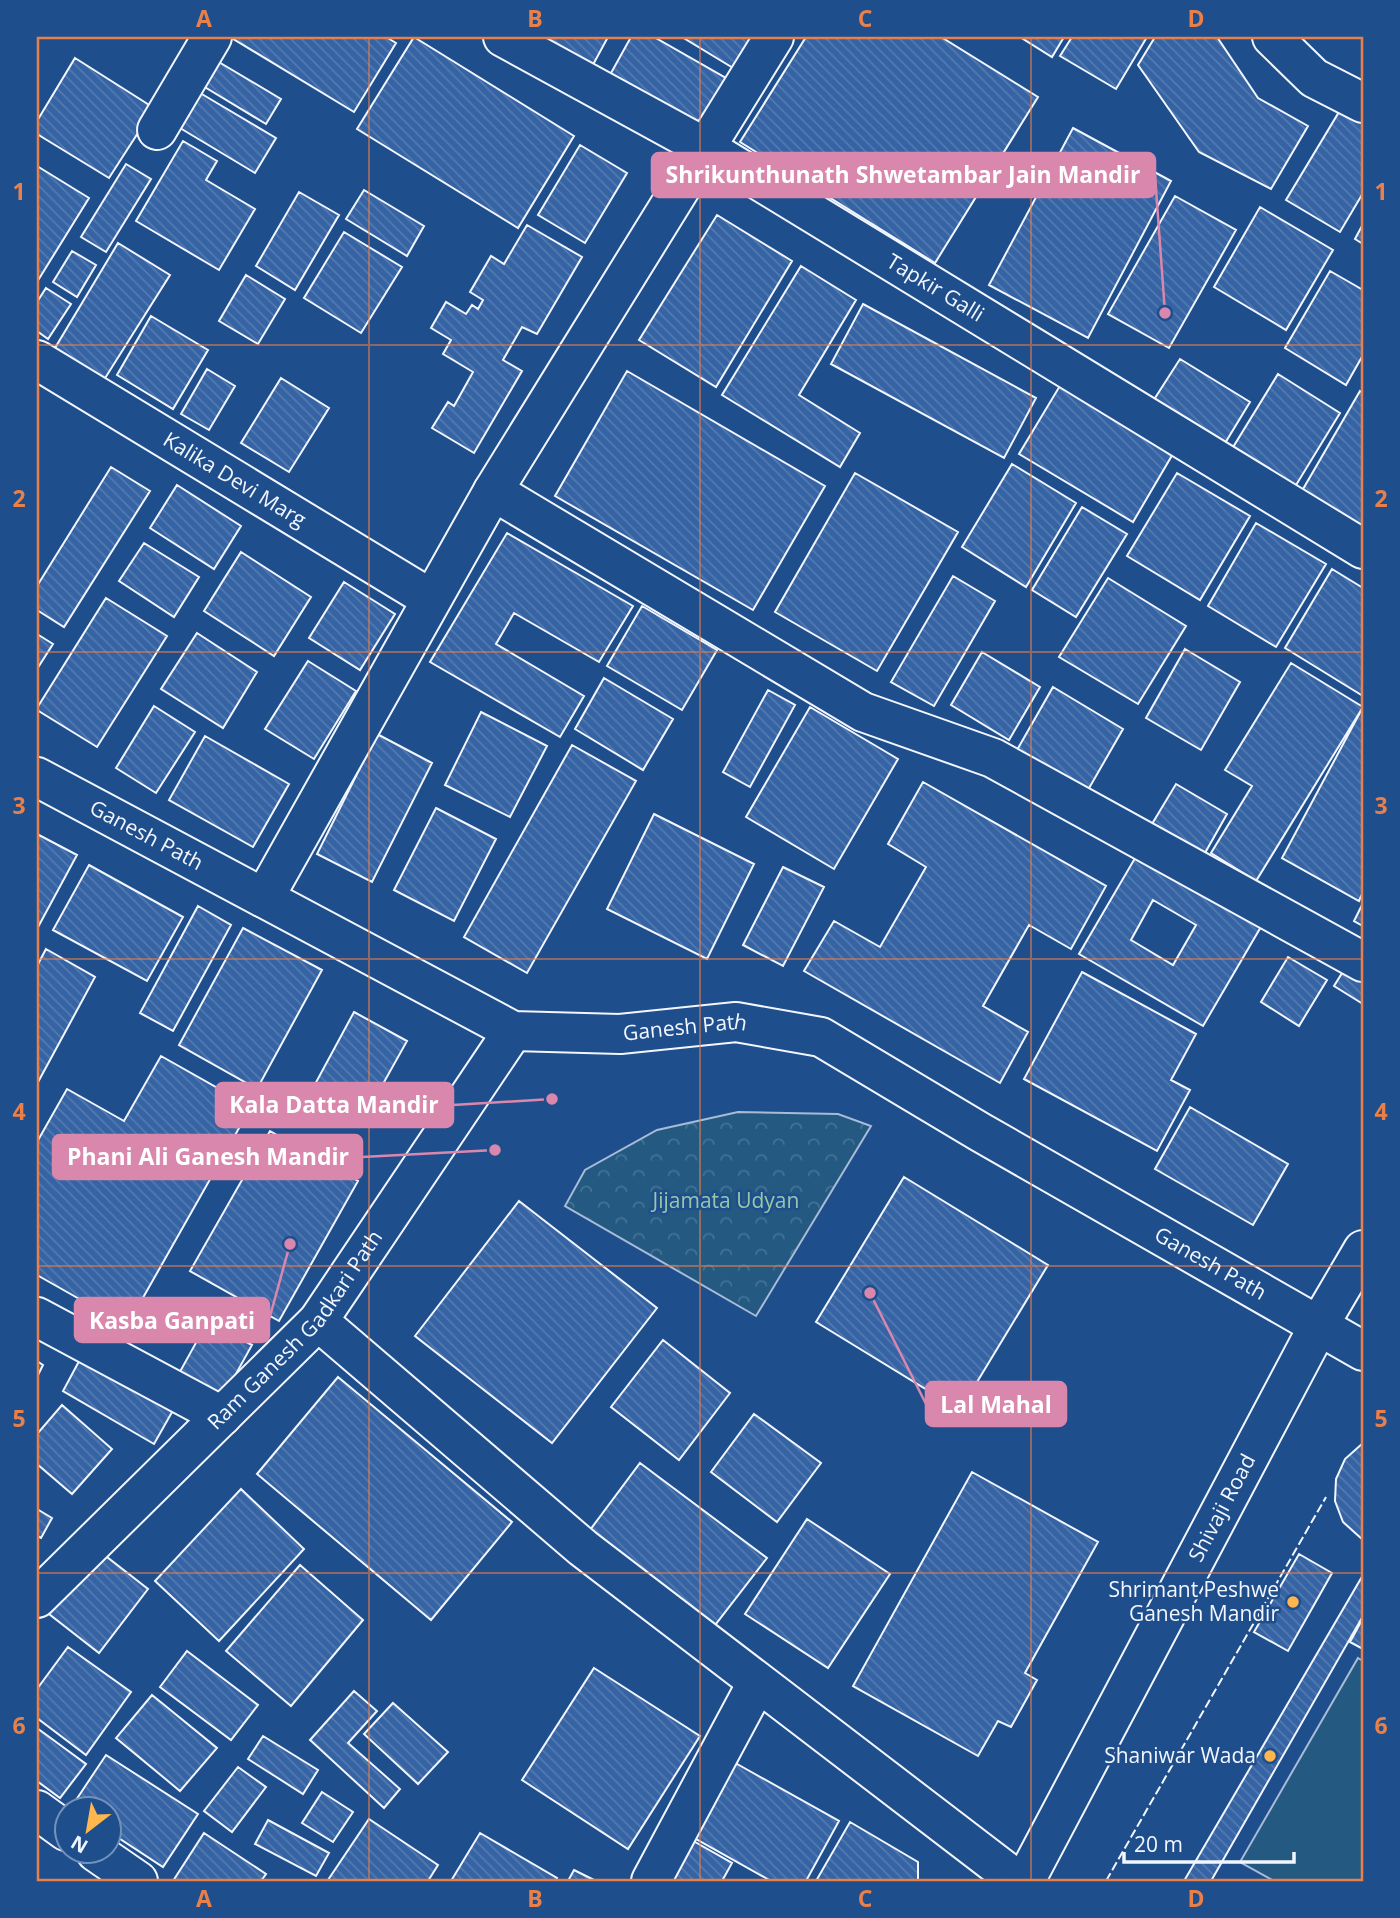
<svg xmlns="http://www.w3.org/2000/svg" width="1400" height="1918" viewBox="0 0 1400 1918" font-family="'Open Sans',sans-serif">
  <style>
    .green { fill: #245a82; stroke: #a8bbd7; stroke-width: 2 }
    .park { fill: url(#park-crowns); stroke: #a8bbd7; stroke-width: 2 }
    .building { fill: url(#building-back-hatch); stroke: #f2f6ff; stroke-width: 2; fill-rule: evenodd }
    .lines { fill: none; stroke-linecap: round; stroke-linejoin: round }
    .minor-casing { stroke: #f2f6ff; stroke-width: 42 }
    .highway-casing { stroke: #f2f6ff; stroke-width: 42 }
    .minor { stroke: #1f4e8c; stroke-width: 38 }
    .highway { stroke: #1f4e8c; stroke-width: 38 }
    .fence { stroke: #f2f6ff; stroke-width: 2; stroke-dasharray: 9 3.5; stroke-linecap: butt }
    .grid { fill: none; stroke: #ea8049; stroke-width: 2; stroke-opacity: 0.55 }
    .poi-dot { fill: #ffb74d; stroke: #1f4e8c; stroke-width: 2.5 }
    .labels { text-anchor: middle; stroke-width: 5; stroke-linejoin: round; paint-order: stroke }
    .street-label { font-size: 21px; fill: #f2f6ff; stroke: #1f4e8c }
    .park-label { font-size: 21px; fill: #97c8a6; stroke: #1f4e8c }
    .poi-label { font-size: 21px; fill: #f2f6ff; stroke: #1f4e8c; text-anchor: end }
    .leader { fill: none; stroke: #da87ad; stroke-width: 2.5 }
    .callout-dot { fill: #da87ad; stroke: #1f4e8c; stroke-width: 2.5 }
    .callout { fill: #da87ad; stroke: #da87ad; stroke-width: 2.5 }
    .callout-label { font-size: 23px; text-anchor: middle; font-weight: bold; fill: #fff }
    .neatline { fill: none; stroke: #ea8049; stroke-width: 2.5 }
    .grid-label { font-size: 23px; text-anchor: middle; font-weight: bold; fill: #ea8049 }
  </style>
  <defs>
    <pattern id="park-crowns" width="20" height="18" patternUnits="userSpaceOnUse" patternTransform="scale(1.75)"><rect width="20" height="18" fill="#245a82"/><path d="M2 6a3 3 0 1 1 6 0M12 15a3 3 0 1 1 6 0" fill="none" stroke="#447295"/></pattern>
    <pattern id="building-back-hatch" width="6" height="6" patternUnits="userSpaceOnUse" patternTransform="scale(1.75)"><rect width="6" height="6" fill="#3563a3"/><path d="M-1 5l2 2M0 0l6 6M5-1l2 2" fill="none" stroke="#537ab1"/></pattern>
  </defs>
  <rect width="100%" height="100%" fill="#1f4e8c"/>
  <path class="green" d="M1358,1658L1363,1661V1881H1274L1240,1862Z"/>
  <path class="park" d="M738,1112L838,1114L871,1126L756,1316L565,1206L585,1170L657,1130Z"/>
  <path class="building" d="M230,37H386L396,43L354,112Z
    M414,37L574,136L518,228L357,129Z
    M520,37H608L588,74Z
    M631,37H654L731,81L700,136L606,82Z
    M682,37H759L738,71Z
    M806,37H941L1038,97L935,263L740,142Z
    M1020,37H1064L1052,57Z
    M1072,37H1147L1116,89L1060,56Z
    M1155,37H1217L1258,98L1308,126L1271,189L1199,152L1138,65Z
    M75,58L154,108L109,178L37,134V121Z
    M212,58L281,99L266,124L198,83Z
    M195,90L276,138L255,173L175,125Z
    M1342,107L1363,120V193L1340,232L1286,200Z
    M1073,128L1171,181L1088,338L989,285Z
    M183,141L217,161L206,180L255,209L219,270L136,221Z
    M580,145L627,173L585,243L538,215Z
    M126,164L151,179L106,252L81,237Z
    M37,166L89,198L37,282Z
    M364,190L424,226L407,256L346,219Z
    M299,192L339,215L295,290L256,266Z
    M1175,196L1236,230L1169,348L1108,314Z
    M1260,207L1333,250L1286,330L1214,287Z
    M717,215L792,261L716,387L639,340Z
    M1363,224V244L1355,239Z
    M527,225L582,257L537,334L522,327L503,360L522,371L474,453L432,428L448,402L454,406L473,372L443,354L451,340L431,328L446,302L466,314L472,305L478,309L483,300L470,292L491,256L504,264Z
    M344,232L402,267L361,333L304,298Z
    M118,243L170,275L102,383L52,353Z
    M72,251L96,265L77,297L53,282Z
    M801,266L856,300L799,395L860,433L840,467L722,395Z
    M1330,271L1363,290V355L1346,385L1285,348Z
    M246,275L285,299L258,344L219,321Z
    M46,288L71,304L48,339L37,331V302Z
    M863,304L1036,398L1004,458L831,364Z
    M151,316L208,350L173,409L117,375Z
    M1180,359L1250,402L1219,453L1148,409Z
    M207,369L235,386L209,430L181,414Z
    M627,371L825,486L753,610L555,496Z
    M1278,374L1340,413L1290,495L1227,457Z
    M281,378L329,408L289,472L241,443Z
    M1061,384L1174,452L1133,522L1019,454Z
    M1360,391L1363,393V534L1299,496Z
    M1012,464L1076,503L1026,587L962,547Z
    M111,467L150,491L64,627L37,610V586Z
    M855,473L958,532L877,671L775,612Z
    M1177,473L1250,516L1200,600L1127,556Z
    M177,485L241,526L214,569L150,528Z
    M1082,507L1127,534L1076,617L1032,590Z
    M1256,523L1326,564L1276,647L1208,606Z
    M507,533L633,606L599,662L514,613L496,644L584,696L560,737L430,662Z
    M144,543L199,577L174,617L119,581Z
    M241,552L311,597L274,656L204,611Z
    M1332,569L1363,588V696L1285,648Z
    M953,576L995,601L934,706L891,682Z
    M1108,578L1186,626L1138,704L1059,657Z
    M344,582L395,614L360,670L309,638Z
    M106,598L167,636L97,747L37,710V708Z
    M642,606L717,650L682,710L607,666Z
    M197,633L257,672L223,728L161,689Z
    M37,634L53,644L37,669Z
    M1185,649L1240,682L1201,750L1146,718Z
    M982,652L1040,687L1009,740L951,705Z
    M308,661L356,691L314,759L265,729Z
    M1291,663L1363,707L1256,881L1211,853L1252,786L1225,770Z
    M604,678L673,719L643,770L575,729Z
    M1053,687L1123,729L1088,790L1017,750Z
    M768,690L795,705L750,787L723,772Z
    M154,706L195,732L156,793L116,768Z
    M810,707L898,759L834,869L746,817Z
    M1363,707V892L1359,901L1282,858Z
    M481,712L547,746L510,817L445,785Z
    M377,734L432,763L372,882L317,854Z
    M205,736L289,784L253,847L169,800Z
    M572,745L636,781L527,973L464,937Z
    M923,782L1106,886L1071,949L1029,925L983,1006L1028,1032L1000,1083L804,971L834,921L880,947L926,867L888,844Z
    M1176,784L1227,814L1201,860L1149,829Z
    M436,808L496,839L454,921L394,890Z
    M654,814L754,864L707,959L607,909Z
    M37,834L77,855L37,929Z
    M1138,853L1262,925L1203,1026L1079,954ZM1153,900L1196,925L1173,965L1131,940Z
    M89,865L183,917L147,981L53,930Z
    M783,867L824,887L783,966L743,945Z
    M1363,903V926L1354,921Z
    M198,906L231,925L173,1031L140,1013Z
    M243,928L322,970L257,1089L179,1045Z
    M46,949L95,977L37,1084V966Z
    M1288,957L1327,980L1299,1026L1261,1002Z
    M1349,962L1363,971V1004L1334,986Z
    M1082,972L1196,1034L1171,1080L1190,1090L1157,1151L1024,1079Z
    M354,1012L407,1041L359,1127L307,1099Z
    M161,1056L251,1107L127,1326L37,1275V1142L67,1089L124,1121Z
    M1190,1107L1288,1164L1253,1225L1155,1169Z
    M270,1131L358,1181L279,1321L190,1271Z
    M904,1177L1048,1265L960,1410L816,1322Z
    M519,1201L657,1308L552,1443L415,1336Z
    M208,1321L252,1345L221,1401L177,1377Z
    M663,1340L730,1393L679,1460L611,1407Z
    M84,1352L176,1405L154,1444L63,1391Z
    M37,1361L43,1365L37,1377Z
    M338,1377L512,1522L431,1620L257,1474Z
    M62,1405L112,1449L72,1494L37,1464V1434Z
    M754,1414L821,1463L777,1522L711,1472Z
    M1363,1443V1540L1343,1522L1335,1501L1336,1479L1345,1459Z
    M640,1463L767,1558L712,1629L587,1534Z
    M972,1472L1098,1542L1025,1673L1037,1680L1011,1727L998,1721L978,1756L853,1686Z
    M241,1489L304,1549L219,1641L155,1581Z
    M37,1509L52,1518L41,1538L37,1536Z
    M807,1519L890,1574L828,1668L745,1614Z
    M98,1550L148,1589L99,1653L49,1614Z
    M1299,1554L1332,1573L1288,1651L1254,1632Z
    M300,1565L363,1620L291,1706L226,1651Z
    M1363,1575V1616L1211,1881H1184Z
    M1363,1618V1649L1350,1642Z
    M68,1647L131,1692L86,1755L37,1718V1689Z
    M187,1651L258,1705L231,1740L160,1687Z
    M594,1668L700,1736L628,1849L522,1780Z
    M354,1691L377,1711L348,1743L400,1789L384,1808L310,1740Z
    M152,1695L217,1748L180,1791L116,1738Z
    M393,1703L448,1752L418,1784L364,1734Z
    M37,1728L86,1764L60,1798L37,1781Z
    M263,1736L318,1770L303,1794L248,1759Z
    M106,1755L198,1814L163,1867L108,1831V1810H76L72,1806Z
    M730,1760L839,1821L806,1881H771L689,1835Z
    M238,1767L266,1787L232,1832L204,1811Z
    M322,1792L353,1812L333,1842L302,1823Z
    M369,1819L438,1865L428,1881L328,1880Z
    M268,1820L329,1853L316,1876L255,1844Z
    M850,1822L918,1862V1881H816Z
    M204,1833L266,1874L261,1881H173Z
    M480,1833L557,1878L556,1881H451Z
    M688,1838L732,1863L722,1881H665Z
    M574,1870L596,1881H568Z"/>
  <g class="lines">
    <g class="minor-casing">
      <g id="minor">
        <path id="s1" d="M503,37L706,148L1363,549"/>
        <path d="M1272,37L1314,78L1363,103"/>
        <path d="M157,130L212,37"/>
        <path id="s2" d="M37,360L431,599"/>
        <path d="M493,491L863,712L993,758L1363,962"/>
        <path id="s3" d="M37,777L513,1031L620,1034L736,1022L821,1037L980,1132L1363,1351"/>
        <path d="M264,898L493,491L774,37"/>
        <path d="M37,1317L222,1416"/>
        <path d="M318,1321L583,1548L1018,1881"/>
        <path id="s4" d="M37,1598L318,1321L513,1031"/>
        <path d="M37,1810L66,1831"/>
        <path d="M96,1852L138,1881"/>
        <path d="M651,1881L757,1683"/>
      </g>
    </g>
    <g class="highway-casing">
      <g id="highway">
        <path id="s5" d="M1025,1881L1319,1325L1363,1250"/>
      </g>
    </g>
    <use href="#minor" class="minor"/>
    <use href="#highway" class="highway"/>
    <path class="fence" d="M1106,1881L1326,1497"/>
  </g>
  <path class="grid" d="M369,37V1881M700,37V1881M1031,37V1881M37,345H1363M37,652H1363M37,959H1363M37,1266H1363M37,1573H1363"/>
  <g class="poi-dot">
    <circle cx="1293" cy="1602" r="7"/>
    <circle cx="1270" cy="1756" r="7"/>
  </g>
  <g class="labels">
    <g class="street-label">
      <text dy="7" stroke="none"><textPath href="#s1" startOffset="500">Tapkir Galli</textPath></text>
      <text dy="7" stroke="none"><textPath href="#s2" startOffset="231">Kalika Devi Marg</textPath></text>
      <text dy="7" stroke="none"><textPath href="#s3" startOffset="124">Ganesh Path</textPath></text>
      <text dy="7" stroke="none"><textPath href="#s3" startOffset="712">Ganesh Path</textPath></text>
      <text dy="7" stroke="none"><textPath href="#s3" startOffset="1300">Ganesh Path</textPath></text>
      <text dy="7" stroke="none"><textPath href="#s4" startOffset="373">Ram Ganesh Gadkari Path</textPath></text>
      <text dy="7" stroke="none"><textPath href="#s5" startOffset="422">Shivaji Road</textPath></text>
    </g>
    <g class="park-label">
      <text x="726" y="1208">Jijamata Udyan</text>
    </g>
    <g class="poi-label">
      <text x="1279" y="1597">Shrimant Peshwe<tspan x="1279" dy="24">Ganesh Mandir</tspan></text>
      <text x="1256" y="1763">Shaniwar Wada</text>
    </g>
  </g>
  <path class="leader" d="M1165 313L1155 175M552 1099L453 1105M495 1150L362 1157M290 1244L269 1320M870 1293L926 1404"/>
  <g class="callout-dot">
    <circle cx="1165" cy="313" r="7"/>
    <circle cx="552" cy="1099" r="7"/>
    <circle cx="495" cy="1150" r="7"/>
    <circle cx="290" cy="1244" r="7"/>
    <circle cx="870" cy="1293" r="7"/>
  </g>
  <g class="callout">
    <rect x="652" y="153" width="503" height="44" rx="7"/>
    <rect x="216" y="1083" width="237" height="44" rx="7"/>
    <rect x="53" y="1135" width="309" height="44" rx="7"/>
    <rect x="75" y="1298" width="194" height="44" rx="7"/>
    <rect x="926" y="1382" width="140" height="44" rx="7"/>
  </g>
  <g class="callout-label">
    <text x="903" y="183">Shrikunthunath Shwetambar Jain Mandir</text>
    <text x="334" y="1113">Kala Datta Mandir</text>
    <text x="208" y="1165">Phani Ali Ganesh Mandir</text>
    <text x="172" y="1329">Kasba Ganpati</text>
    <text x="996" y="1413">Lal Mahal</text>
  </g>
  <rect width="1400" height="1918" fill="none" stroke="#1f4e8c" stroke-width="77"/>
  <g transform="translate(88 1830) rotate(211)"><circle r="33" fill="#1f4e8c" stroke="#7391ba" stroke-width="2"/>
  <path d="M0-5L12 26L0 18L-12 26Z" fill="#ffb74d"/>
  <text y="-10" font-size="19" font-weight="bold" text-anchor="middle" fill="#f2f6ff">N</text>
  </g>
  <path d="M1124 1852v10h170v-10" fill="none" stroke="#f2f6ff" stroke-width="3.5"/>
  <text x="1134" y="1852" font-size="21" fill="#f2f6ff" stroke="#1f4e8c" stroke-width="5" paint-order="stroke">20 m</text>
  <rect x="38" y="38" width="1324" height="1842" class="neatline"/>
  <g class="grid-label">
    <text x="204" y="27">A</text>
    <text x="535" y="27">B</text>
    <text x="865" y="27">C</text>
    <text x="1196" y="27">D</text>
    <text x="19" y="200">1</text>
    <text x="1381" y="200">1</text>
    <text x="19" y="507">2</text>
    <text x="1381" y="507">2</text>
    <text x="19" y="814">3</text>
    <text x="1381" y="814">3</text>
    <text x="19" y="1120">4</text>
    <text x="1381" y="1120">4</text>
    <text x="19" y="1427">5</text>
    <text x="1381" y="1427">5</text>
    <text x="19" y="1734">6</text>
    <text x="1381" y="1734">6</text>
    <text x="204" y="1907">A</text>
    <text x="535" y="1907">B</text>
    <text x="865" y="1907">C</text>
    <text x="1196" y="1907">D</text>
  </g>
</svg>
